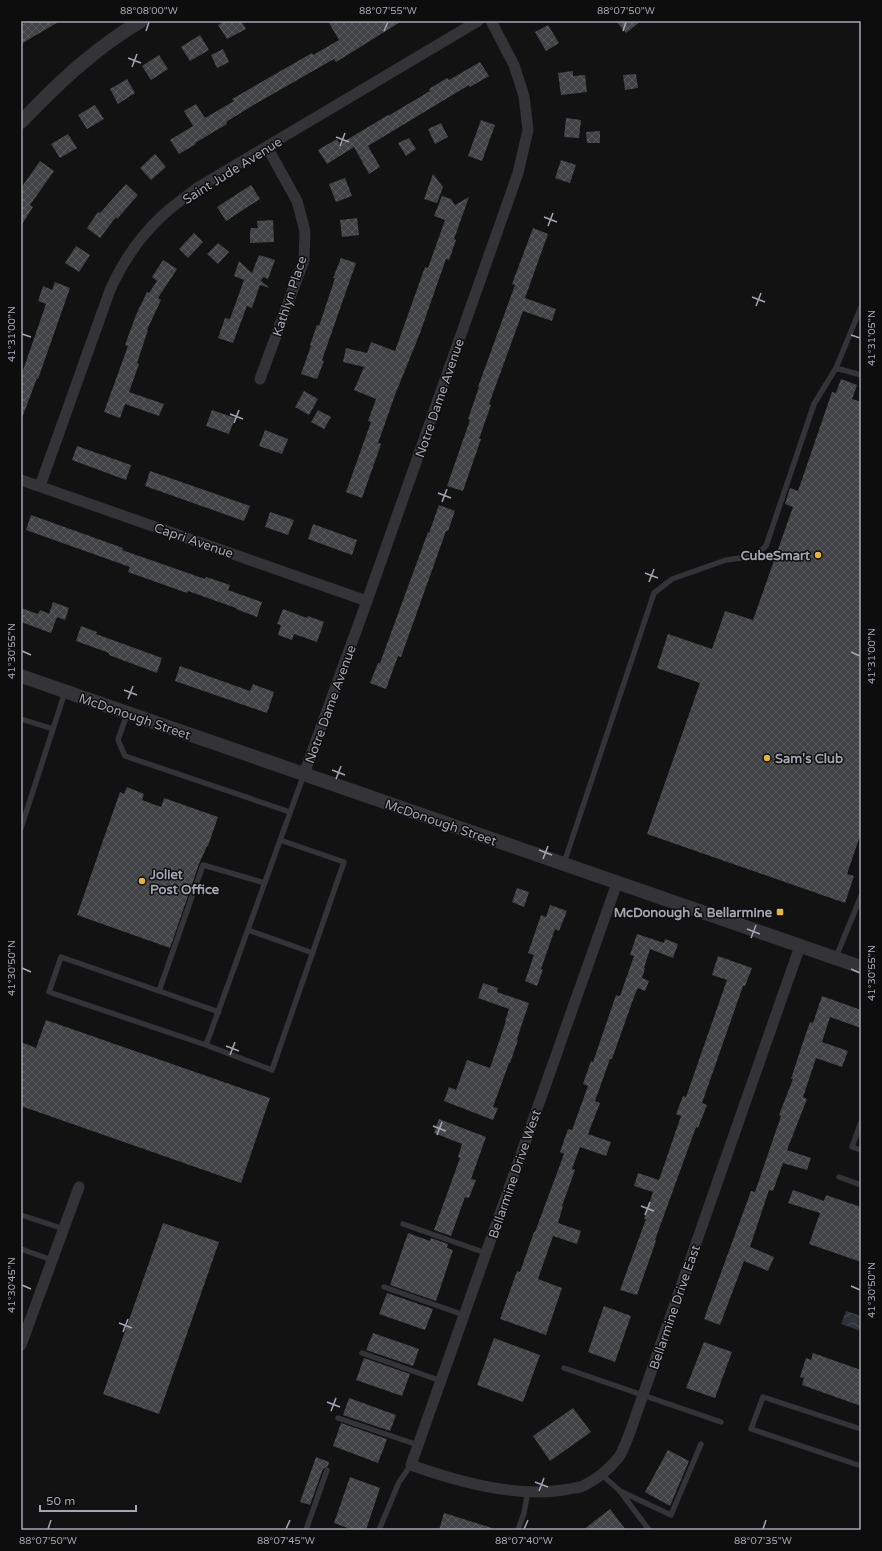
<svg xmlns="http://www.w3.org/2000/svg" width="882" height="1551" viewBox="0 0 882 1551" font-family="'Varela Round',sans-serif">
  <style>
    .water { fill: url(#water-waves) }
    .building { fill: url(#building-cross-hatch) }
    .lines { fill: none; stroke-linecap: round; stroke-linejoin: round }
    .service { stroke: #333338; stroke-width: 5.5 }
    .minor { stroke: #333338; stroke-width: 11 }
    .tertiary { stroke: #333338; stroke-width: 14 }
    .ticks { fill: none; stroke: #a4a7b3; stroke-width: 1.5 }
    .poi-dot { fill: #e4b539; stroke: #0d0d0e; stroke-width: 1.5 }
    .labels { text-anchor: middle; stroke-width: 3; stroke-linejoin: round; paint-order: stroke }
    .street-label { font-size: 13px; fill: #a4a7b3; stroke: #0d0d0e }
    .poi-label { font-size: 13px; font-weight: bold; fill: #a4a7b3; stroke: #0d0d0e; text-anchor: end }
    .neatline { fill: none; stroke: #a4a7b3; stroke-width: 1.5 }
    .ticks-label { font-size: 10px; text-anchor: middle; fill: #a4a7b3 }
  </style>
  <defs>
    <pattern id="water-waves" width="16" height="10" patternUnits="userSpaceOnUse"><rect width="16" height="10" fill="#2c333a"/><path d="M0 5q4-4 8 0t8 0" fill="none" stroke="#484e54"/></pattern>
    <pattern id="building-cross-hatch" width="8" height="8" patternUnits="userSpaceOnUse"><rect width="8" height="8" fill="#414246"/><path d="M0 0l8 8M0 8l8-8" fill="none" stroke="#595a5e"/></pattern>
  </defs>
  <rect width="100%" height="100%" fill="#121213"/>
  <path class="water" d="M846,1311L861,1316V1331L841,1324Z"/>
  <path class="building" d="M28,21H60L21,44V25Z
    M225,21H241L246,29L227,39L218,25Z
    M328,21H402L336,62L334,59L257,103L226,122L227,124L195,143L196,144L179,154L170,140L193,126L184,111L196,104L205,118L234,101L232,99L312,53L313,55L339,40Z
    M616,21H641L626,33Z
    M548,25L559,43L546,51L535,32Z
    M200,35L209,50L190,61L181,47Z
    M223,49L229,62L217,68L211,55Z
    M159,55L168,69L151,80L142,66Z
    M480,62L489,76L470,87L469,85L368,146L380,167L369,174L354,147L327,164L318,150L337,139L340,144L388,115V116L430,91L429,89L447,78L449,80Z
    M573,71V76L585,75L587,92L561,95L558,73Z
    M636,74L638,88L625,90L623,75Z
    M127,79L135,93L118,104L110,89Z
    M95,105L104,119L87,129L78,115Z
    M566,118L581,120L579,138L564,137Z
    M481,120L495,125L482,161L468,156Z
    M441,123L448,137L435,144L428,129Z
    M600,131V143H587L586,132Z
    M68,134L77,148L60,158L51,144Z
    M409,138L416,149L406,156L398,143Z
    M155,154L166,167L151,180L140,168Z
    M561,160L576,165L570,183L555,178Z
    M40,161L54,171L30,205L33,207L21,226V188Z
    M433,174L443,187L437,203L424,199Z
    M345,178L352,196L336,202L329,184Z
    M126,184L138,195L117,219L116,217L100,238L87,228L98,212L100,213Z
    M251,185L260,199L226,221L217,207Z
    M442,196L451,199L455,205L469,197L454,239L456,240L449,260L446,259L420,333L395,395L378,443L381,444L362,498L346,492L371,422L368,421L376,399L354,390L364,367L343,362L346,348L367,353L371,342L395,351L425,267L428,268L445,220L434,216Z
    M357,218L359,235L342,237L340,220Z
    M273,220L274,242L250,243V232L251,228H258L257,221Z
    M533,228L548,234L525,298L556,309L552,321L523,311L489,404L491,405L479,439H481L463,491L447,486L470,420L468,419L479,387H478L515,285L512,284Z
    M194,233L203,242L188,258L179,249Z
    M218,243L229,252L218,264L207,254Z
    M76,246L90,255L79,272L65,263Z
    M259,255L275,260L268,279L263,277L261,281L270,288L260,285L252,308L247,306L233,343L218,338L225,318L230,319L244,280L234,276L239,261L252,273Z
    M341,258L356,263L322,360L324,361L317,379L301,374L311,346L310,345L317,325L319,326L335,278H333Z
    M163,260L177,269L158,298L161,300L147,330H148L137,363L139,364L129,392L164,404L159,416L125,404L120,418L104,412L128,346L125,345L136,315L147,292L149,293L157,281L152,277Z
    M55,282L70,288L38,379L37,378L22,418H21V376L46,304L38,301L43,286L52,290Z
    M841,379L857,385L852,399L861,402V833L847,874L854,876L845,903L647,834L700,683L657,668L668,634L712,649L725,611L753,620L793,507L785,504L790,488L798,491L832,392L836,393Z
    M304,391L318,399L309,415L295,407Z
    M212,410L235,418L229,434L206,426Z
    M318,410L331,417L324,429L311,422Z
    M265,430L288,439L282,454L259,446Z
    M77,446L131,465L126,480L72,460Z
    M150,471L250,506L244,521L145,486Z
    M439,505L455,511L448,531H446L401,657L398,656L386,689L370,683L378,663H380L428,532L429,533Z
    M270,512L294,520L288,535L265,527Z
    M31,515L123,548L122,550L205,579L206,577L230,585L228,590L262,602L257,617L236,609V608L188,591L187,593L128,572L130,567L26,530Z
    M313,524L357,540L352,555L308,539Z
    M53,602L69,608L65,620L49,614Z
    M21,608L38,614L40,610L57,617L51,633L21,622Z
    M283,609L307,618L308,616L324,622L317,642L294,634L292,640L278,635L281,625L277,624Z
    M81,626L97,632L96,634L162,658L157,673L109,655V653L76,641Z
    M180,666L250,691L253,684L274,692L267,713L175,681Z
    M127,787L144,794L142,800L161,807L164,798L218,817L208,846H207L199,864L170,948L77,915L120,792L124,794Z
    M517,888L529,892L524,907L512,902Z
    M550,905L567,911L559,931L555,929L541,969L543,970L537,986L525,981L534,955L528,953L541,915L546,917Z
    M637,934L664,943L665,939L678,944L673,958L650,949L644,968H645L642,978L649,981L645,991L638,988L635,994L612,1059H610L595,1101L600,1103L588,1134L611,1142L606,1156L580,1147L572,1169L575,1170L562,1206H563L558,1223L581,1231L577,1244L553,1236L538,1279L562,1288L546,1335L500,1319L517,1271L520,1272L534,1232H535L564,1154L560,1152L568,1129L572,1130L588,1086L583,1084L591,1061L593,1062L616,995L620,996L634,956L630,955Z
    M718,956L752,968L745,986H743L702,1103L707,1105L698,1128L696,1127L655,1240L656,1241L637,1295L620,1290L646,1219H644L653,1192L634,1186L638,1173L659,1180L681,1116L676,1114L683,1096L686,1097L727,980L712,975Z
    M483,983L498,988L497,992L529,1003L517,1039L518,1040L510,1063H509L493,1107L498,1108L493,1120L444,1101L449,1087L456,1090L467,1060L490,1068L506,1021H505L509,1009L478,998Z
    M822,996L861,1010V1028L830,1017L822,1042L848,1051L842,1067L816,1058L803,1097L807,1099L787,1150L811,1158L807,1170L783,1163L773,1191L769,1190L750,1247L774,1257L768,1271L744,1261L720,1325L704,1319L751,1191L755,1192L781,1116L779,1115L793,1079H791L802,1045L810,1022L813,1023Z
    M46,1020L270,1098L241,1183L21,1106V1042L36,1048Z
    M439,1119L486,1137L471,1179L476,1180L469,1198L465,1197L451,1236L434,1230L460,1158L458,1157L462,1144L434,1133Z
    M793,1190L824,1201L826,1195L861,1207V1262L809,1244L820,1213L788,1203Z
    M163,1223L219,1242L159,1414L103,1394Z
    M408,1233L430,1241L431,1238L448,1244L447,1248L453,1250L436,1301L390,1285Z
    M387,1293L433,1309L425,1330L379,1314Z
    M604,1306L631,1316L615,1362L588,1352Z
    M373,1333L419,1349L413,1366L366,1350Z
    M494,1338L540,1355L523,1402L477,1385Z
    M704,1342L732,1352L715,1398L686,1388Z
    M813,1353L861,1370V1406L802,1385L804,1378L800,1377L806,1358L811,1360Z
    M364,1358L410,1374L402,1396L356,1380Z
    M349,1398L396,1415L390,1431L343,1415Z
    M573,1408L591,1432L550,1461L533,1436Z
    M341,1423L387,1439L378,1463L333,1446Z
    M668,1450L689,1461L670,1506L645,1492Z
    M316,1457L329,1462L328,1466L323,1469L310,1505L300,1502Z
    M350,1477L380,1488L366,1530H353L334,1523Z
    M610,1509L626,1530H583Z
    M444,1513L492,1528V1530H439Z"/>
  <g class="lines">
    <path class="service" d="M836,368L861,307
      M127,714L118,740L125,756L290,812
      M21,719L53,729
      M21,828L65,692
      M280,840L344,862L272,1070L206,1045C239,955 271,865 304,774
      M564,863L654,593L672,579L726,560L755,556L766,546L814,404L836,368L861,375
      M248,930L313,953
      M836,957L861,896
      M159,991L61,957L49,992L206,1045
      M219,1012L159,991L203,865L265,883
      M861,1122L852,1147L861,1150
      M839,1177L861,1185
      M21,1215L64,1229
      M403,1224L486,1253
      M21,1249L52,1260
      M384,1287L464,1315
      M362,1353L441,1381
      M564,1368L721,1422
      M338,1418L418,1445
      M861,1429L763,1397L751,1429L861,1466
      M601,1474L620,1491L649,1530
      M620,1491L671,1515L701,1444
      M306,1530L327,1470
      M379,1530L399,1482L411,1465
      M518,1530L524,1513L528,1491"/>
    <path class="minor" d="M260,379L304,260L305,231L297,201L267,147
      M21,480L367,601
      M40,486L110,290C123,261 140,236 163,215C174,205 186,197 197,188L478,21
      M304,774L367,601L518,173L528,130L524,96L514,65L491,21
      M617,883L411,1465C458,1482 519,1499 569,1489C573,1488 579,1488 583,1486C596,1480 610,1468 619,1457C623,1451 626,1442 629,1435L800,946
      M21,1345L79,1187"/>
    <path class="tertiary" d="M21,122C57,84 95,48 141,21
      M21,676L861,967"/>
  </g>
  <path class="ticks" d="M146,31L149,22M384,31L388,22M623,31L626,22M128,58L141,63M132,67L137,54M336,137L349,142M340,146L345,133M544,217L557,222M548,226L553,213M752,297L765,302M756,306L761,293M22,334L31,337M851,335L860,338M230,414L243,419M234,423L239,410M438,493L451,498M442,502L447,489M645,573L658,578M649,582L654,569M22,651L31,655M851,652L860,656M124,690L137,695M128,699L133,686M332,770L345,775M336,779L341,766M539,850L552,855M543,859L548,846M747,929L760,934M751,938L756,925M22,968L31,972M851,969L860,973M226,1046L239,1051M230,1055L235,1042M433,1126L446,1131M437,1135L442,1122M641,1206L654,1211M645,1215L650,1202M22,1285L31,1289M851,1286L860,1290M119,1323L132,1328M123,1332L128,1319M327,1402L340,1407M331,1411L336,1398M535,1482L548,1487M539,1491L544,1478M48,1529L51,1520M286,1529L290,1520M524,1529L528,1520M763,1529L766,1520"/>
  <g class="poi-dot">
    <circle cx="818" cy="555" r="4"/>
    <circle cx="767" cy="758" r="4"/>
    <circle cx="142" cy="881" r="4"/>
    <rect x="776" y="908" width="8" height="8" rx="2"/>
  </g>
  <g class="labels">
    <g class="street-label">
      <text transform="translate(232 170) rotate(-32)" y="5">Saint Jude Avenue</text>
      <text transform="translate(289 296) rotate(-72)" y="5">Kathlyn Place</text>
      <text transform="translate(439 398) rotate(-71)" y="5">Notre Dame Avenue</text>
      <text transform="translate(194 540) rotate(19)" y="5">Capri Avenue</text>
      <text transform="translate(330 704) rotate(-70)" y="5">Notre Dame Avenue</text>
      <text transform="translate(135 716) rotate(19)" y="5">McDonough Street</text>
      <text transform="translate(441 822) rotate(19)" y="5">McDonough Street</text>
      <text transform="translate(514 1174) rotate(-71)" y="5">Bellarmine Drive West</text>
      <text transform="translate(674 1307) rotate(-71)" y="5">Bellarmine Drive East</text>
    </g>
    <g class="poi-label">
      <text x="810" y="560">CubeSmart</text>
      <text x="775" y="763" text-anchor="start">Sam's Club</text>
      <text x="150" y="879" text-anchor="start">Joliet<tspan x="150" dy="15">Post Office</tspan></text>
      <text x="772" y="917">McDonough &amp; Bellarmine</text>
    </g>
  </g>
  <rect width="882" height="1551" fill="none" stroke="#0d0d0e" stroke-width="44"/>
  <path d="M40 1505v6h96v-6" fill="none" stroke="#a4a7b3" stroke-width="2"/>
  <text x="46" y="1505" font-size="12" fill="#a4a7b3" stroke="#0d0d0e" stroke-width="3" paint-order="stroke">50 m</text>
  <rect x="22" y="22" width="838" height="1507" class="neatline"/>
  <g class="ticks-label">
    <text x="149" y="14">88°08'00"W</text>
    <text x="388" y="14">88°07'55"W</text>
    <text x="626" y="14">88°07'50"W</text>
    <text transform="translate(11 334) rotate(-90)" y="4">41°31'00"N</text>
    <text transform="translate(871 338) rotate(-90)" y="4">41°31'05"N</text>
    <text transform="translate(11 651) rotate(-90)" y="4">41°30'55"N</text>
    <text transform="translate(871 656) rotate(-90)" y="4">41°31'00"N</text>
    <text transform="translate(11 968) rotate(-90)" y="4">41°30'50"N</text>
    <text transform="translate(871 973) rotate(-90)" y="4">41°30'55"N</text>
    <text transform="translate(11 1285) rotate(-90)" y="4">41°30'45"N</text>
    <text transform="translate(871 1290) rotate(-90)" y="4">41°30'50"N</text>
    <text x="48" y="1544">88°07'50"W</text>
    <text x="286" y="1544">88°07'45"W</text>
    <text x="524" y="1544">88°07'40"W</text>
    <text x="763" y="1544">88°07'35"W</text>
  </g>
</svg>
